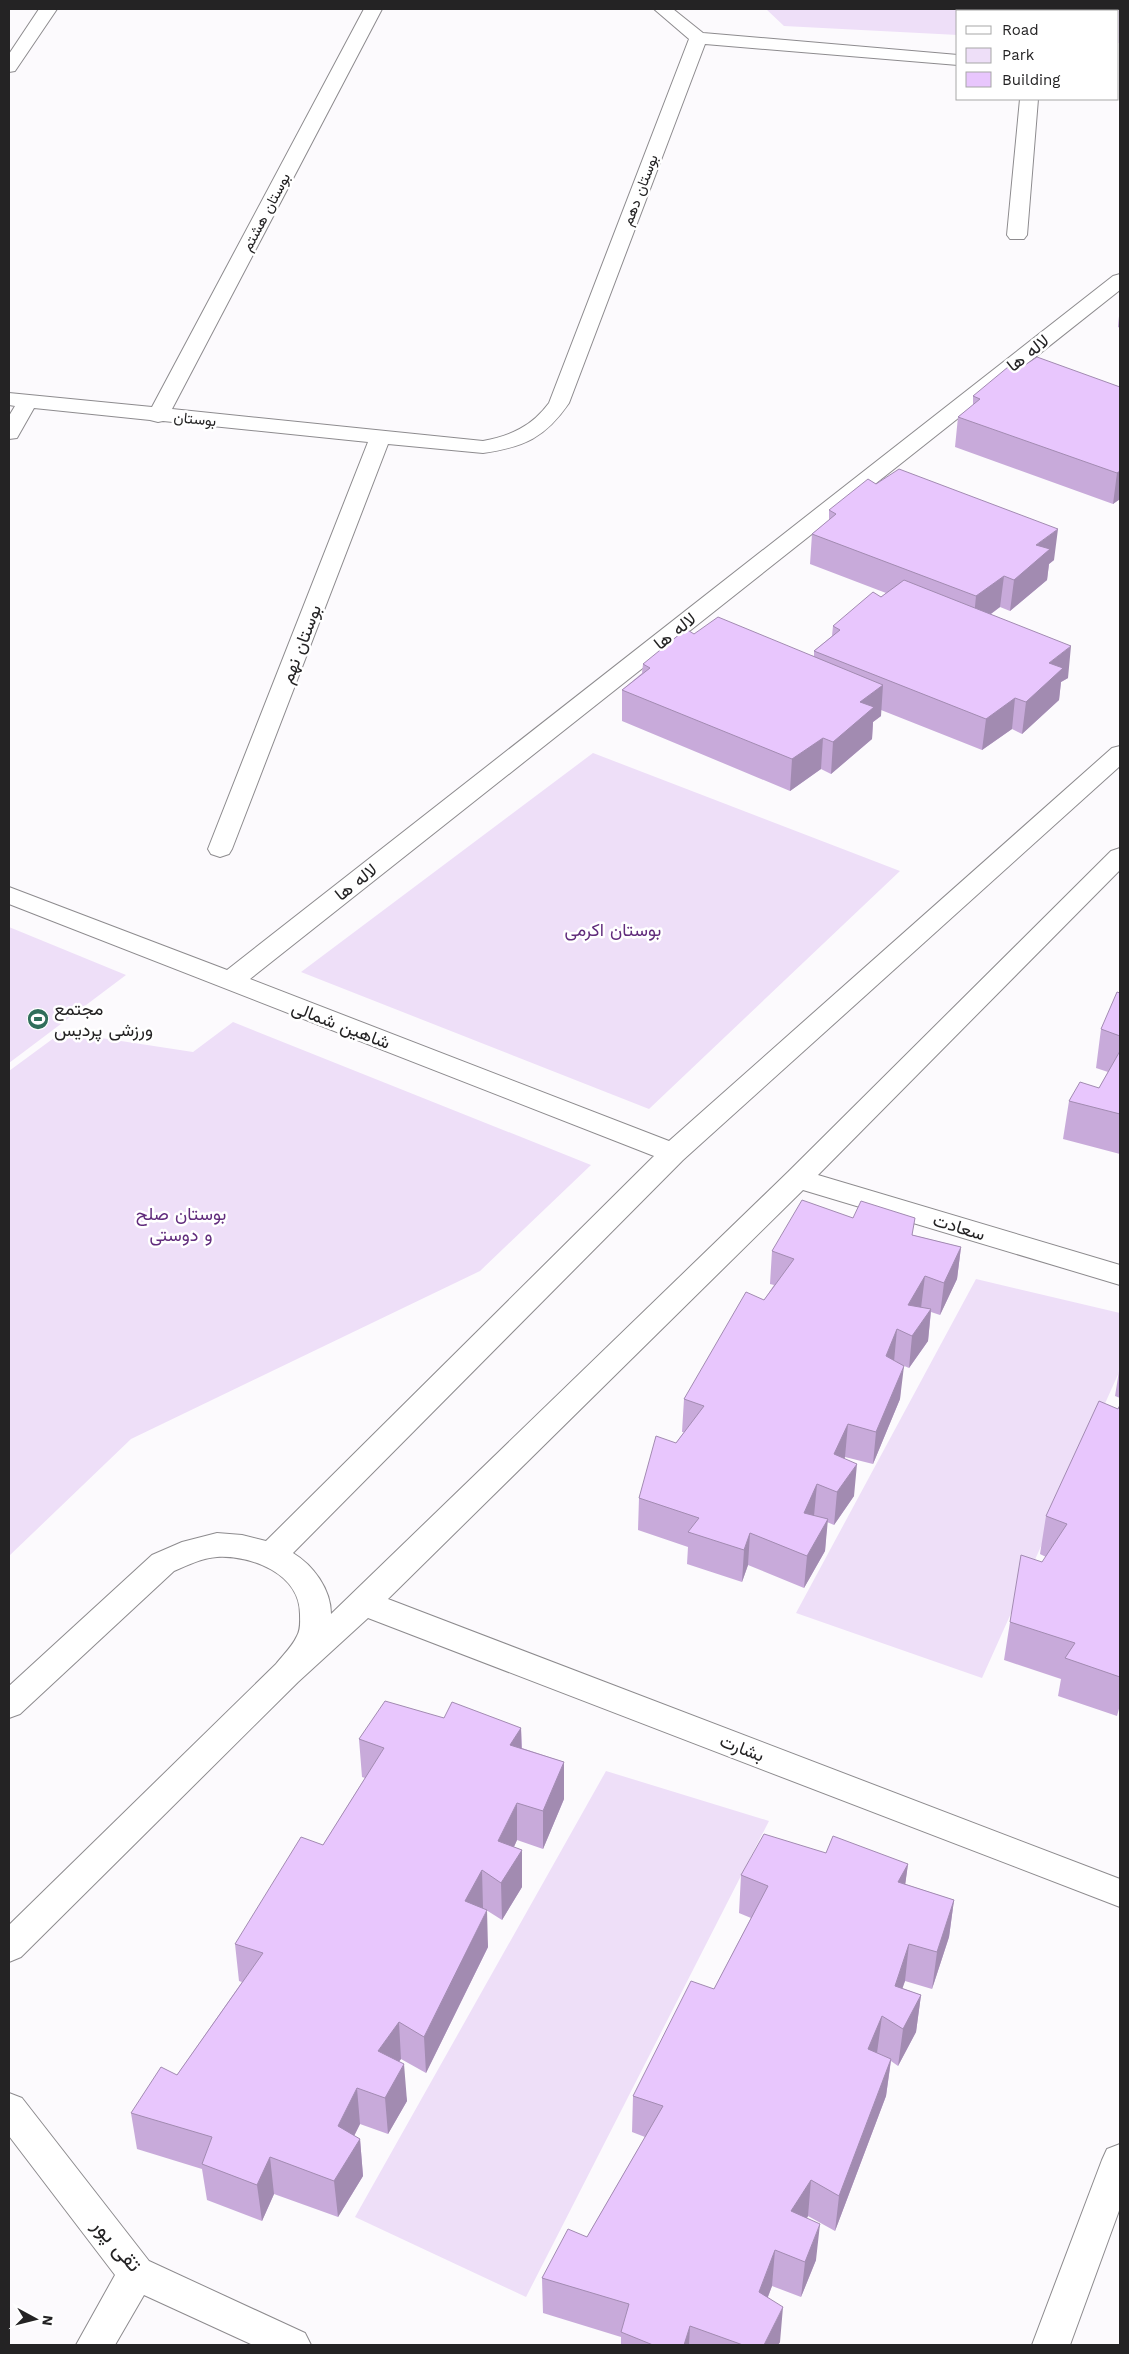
<svg xmlns="http://www.w3.org/2000/svg" width="1129" height="2354" viewBox="0 0 1129 2354" font-family="'Work Sans',Vazirmatn,sans-serif">
  <style>
    .green { fill: #eedff8 }
    .lines { fill: none; stroke-linecap: round; stroke-linejoin: round }
    .minor-casing { stroke: #8d8b8e; stroke-width: 2 }
    .minor { fill: #fff; fill-rule: evenodd }
    .wall { fill: #c8aada }
    .shaded-wall { fill: #a28bb1 }
    .building { fill: #e8c6fd; stroke: #a28bb1 }
    .labels { text-anchor: middle; stroke-width: 5; stroke-linejoin: round; paint-order: stroke }
    .far-street-label { font-size: 15px; fill: #242324; stroke: #fff }
    .street-label { font-size: 18px; fill: #242324; stroke: #fff }
    .park-label { font-size: 18px; fill: #612c7c; stroke: #fff }
    .poi-label { font-size: 18px; fill: #242324; stroke: #fff; text-anchor: start }
    .near-street-label { font-size: 21px; fill: #242324; stroke: #fff }
  </style>
  <rect width="100%" height="100%" fill="#fcfafd"/>
  <path class="green" d="M766,9H1120V43H1118V11H958V35L784,26Z
    M593,753L900,871L649,1109L301,972Z
    M9,927L126,975L9,1063Z
    M233,1022L591,1165L480,1271L131,1439L9,1556V1071L62,1032L193,1052Z
    M976,1279L1120,1313V1370L982,1678L796,1613Z
    M606,1771L769,1821L526,2297L355,2217Z"/>
  <g class="lines">
    <g class="minor-casing">
      <path id="minor" d="M39,9H57L15,71L9,72V54Z
        M364,9H382L172,409L483,441C511,436 532,426 549,403L689,39L654,9H673L703,33L958,55V65L705,44L569,403C545,438 524,447 483,453L388,444L232,849L229,854L220,857L211,854L208,849L368,442L163,421L158,422L150,420L34,408L17,438L9,439V416L15,406L9,405V393L152,407Z
        M1020,99H1038L1027,235L1024,239H1010L1007,235Z
        M1120,274V290L250,979L669,1141L1112,748L1120,746V766L683,1160L293,1553C313,1565 331,1589 331,1614L788,1172L1111,851L1120,848V870L818,1175L1120,1265V1285L803,1190L388,1599L1120,1879V1907L368,1618L298,1682L21,1957L9,1962V1925L276,1664C283,1655 292,1647 297,1636C301,1629 300,1622 300,1614C300,1574 252,1555 217,1557C202,1558 188,1565 174,1571L20,1714L9,1718V1686L152,1555L182,1542L217,1533L242,1535L266,1541L654,1156L9,904V887L227,970L1113,276Z
        M9,2093L22,2098L149,2261L305,2333L311,2345H253L144,2295L115,2345H76L115,2275L9,2136Z
        M1120,2144V2208L1070,2345H1032L1102,2160L1107,2149Z"/>
    </g>
    <use href="#minor" class="minor"/>
  </g>
  <path class="wall" d="M1120,305V328L1118,327Z
    M1016,371L1120,387V499L1113,504L955,447L958,417L973,405V396Z
    M876,484L1054,560L1049,564L1047,580L1010,611L1000,607L991,614L1068,678L1061,682L1059,700L1022,734L1012,729L982,750L881,710V716L873,722L872,739L831,774L821,769L790,791L622,721V690L642,673L643,664L694,634L814,656V651L832,636L833,626L881,597L886,593L810,564L812,534L829,520V510Z
    M1120,993V1154L1063,1139L1069,1101L1099,1088L1108,1072L1096,1068L1101,1029Z
    M853,1218L913,1235L961,1247L957,1279L940,1315L931,1312L928,1341L909,1368L902,1365L900,1399L873,1464L845,1457L844,1459L854,1496L834,1525L827,1522L825,1551L804,1588L748,1565L742,1582L687,1564L688,1547L638,1530L639,1498L676,1443L684,1432H682L684,1399L764,1300L774,1285L770,1284L772,1251Z
    M1120,1365V1398L1115,1396Z
    M1120,1405V1705L1117,1716L1058,1696L1061,1679L1004,1660L1010,1622L1046,1557L1040,1554L1046,1516Z
    M444,1718L521,1728L522,1748L564,1762V1799L543,1849L517,1840L514,1847L522,1850V1887L502,1920L483,1908L488,1947L426,2073L401,2059L399,2061L407,2101L388,2134L360,2124L354,2136L360,2139L363,2176L338,2217L274,2194L262,2221L207,2200L202,2169L137,2149L131,2113L177,2075L242,1982L239,1981L235,1944L323,1845L365,1778L362,1777L359,1739Z
    M826,1853L908,1864L905,1884L954,1900L949,1937L932,1989L905,1981L902,1988L921,1995L916,2032L898,2066L891,2061L886,2096L835,2231L808,2216L807,2218L816,2260L801,2297L772,2286L768,2297L780,2342L778,2345H621V2337L543,2313L542,2278L587,2237L645,2137L632,2132L633,2096L714,1989L751,1918L739,1913L741,1875Z"/>
  <path class="shaded-wall" d="M1120,471V499L1113,504L1117,473Z
    M1058,529L1054,560L1049,564L1047,580L1010,611L1014,580L1036,545Z
    M1004,576L1000,607L973,627L976,596Z
    M1071,646L1068,678L1061,682L1059,700L1022,734L1026,702L1049,663Z
    M883,685L881,716L873,722L872,739L831,774L833,742L860,702Z
    M1015,698L1012,729L982,750L986,719Z
    M823,738L821,769L790,791L792,759Z
    M961,1247L957,1279L940,1315L944,1283Z
    M925,1276L921,1308L908,1305Z
    M931,1309L928,1341L909,1368L912,1336Z
    M897,1329L894,1362L886,1356Z
    M904,1366L900,1399L873,1464L876,1432Z
    M848,1424L845,1457L832,1487L834,1454Z
    M857,1464L854,1496L834,1525L837,1492Z
    M817,1484L814,1516L804,1513Z
    M828,1519L825,1551L804,1588L807,1556Z
    M750,1533L748,1565L742,1582L744,1550Z
    M521,1728L522,1766L510,1745Z
    M564,1762V1799L543,1849V1811Z
    M517,1803V1840L499,1879L498,1841Z
    M522,1850V1887L502,1920L501,1883Z
    M908,1864L903,1901L898,1882Z
    M482,1870L483,1908L467,1938L465,1901Z
    M954,1900L949,1937L932,1989L937,1952Z
    M487,1910L488,1947L426,2073L424,2037Z
    M909,1944L905,1981L891,2022L895,1986Z
    M921,1995L916,2032L898,2066L903,2029Z
    M882,2016L877,2053L863,2086L868,2049Z
    M399,2022L401,2059L380,2087L378,2051Z
    M891,2059L886,2096L835,2231L839,2196Z
    M404,2064L407,2101L388,2134L385,2098Z
    M357,2088L360,2124L341,2162L338,2126Z
    M360,2139L363,2176L338,2217L334,2181Z
    M270,2157L274,2194L262,2221L257,2185Z
    M811,2180L808,2216L788,2246L791,2211Z
    M820,2224L816,2260L801,2297L805,2262Z
    M775,2250L772,2286L756,2327L759,2292Z
    M783,2307L780,2342L778,2345H764Z
    M690,2326L689,2345H684Z"/>
  <path class="building" d="M1037,357L1120,387V471L1117,473L958,417L980,399L973,396L1008,367L1016,371Z
    M899,469L1058,529L1036,545L1050,549L1014,580L1004,576L976,596L812,534L836,514L829,510L868,479L876,484Z
    M904,580L1071,646L1049,663L1063,668L1026,702L1015,698L986,719L814,651L840,630L833,626L873,592L881,597Z
    M718,617L883,685L860,702L874,707L833,742L823,738L792,759L622,690L650,668L643,664L686,629L694,634Z
    M1117,992L1120,993V1036L1101,1029Z
    M1120,1051V1114L1069,1101L1080,1082L1099,1088Z
    M802,1200L853,1218L861,1201L915,1218L912,1235L961,1247L944,1283L925,1276L908,1305L931,1309L912,1336L897,1329L886,1356L904,1366L876,1432L848,1424L834,1454L857,1464L837,1492L817,1484L804,1513L828,1519L807,1556L750,1533L744,1550L688,1532L699,1518L639,1498L656,1436L676,1443L704,1406L684,1399L746,1292L764,1300L794,1259L772,1251Z
    M1099,1401L1118,1409L1120,1405V1677L1065,1658L1075,1643L1010,1622L1021,1555L1042,1562L1067,1524L1046,1516Z
    M385,1701L444,1718L452,1702L521,1728L510,1745L564,1762L543,1811L517,1803L498,1841L522,1850L501,1883L482,1870L465,1901L487,1910L424,2037L399,2022L378,2051L404,2064L385,2098L357,2088L338,2126L360,2139L334,2181L270,2157L257,2185L202,2164L212,2137L131,2113L161,2067L177,2075L263,1953L235,1944L301,1837L323,1845L384,1748L359,1739Z
    M764,1834L826,1853L833,1836L908,1864L898,1882L954,1900L937,1952L909,1944L895,1986L921,1995L903,2029L882,2016L868,2049L891,2059L839,2196L811,2180L791,2211L820,2224L805,2262L775,2250L759,2292L783,2307L764,2345H743L690,2326L684,2345H653L621,2332L629,2304L542,2278L568,2229L587,2237L663,2106L633,2096L691,1981L714,1989L768,1886L741,1875Z"/>
  <defs>
    <g id="stadium-disc" transform="scale(1.125)"><circle r="9.5" fill="#306e5a" stroke="#fff"/><path d="M0-5a6.5 5 0 1 0 0 10a6.5 5 0 1 0 0-10ZM-3.5-1.8h7v3.6h-7Z" fill="#fff"/></g>
  </defs>
  <g fill-rule="evenodd">
    <use href="#stadium-disc" x="38" y="1019"/>
  </g>
  <g class="labels">
    <g class="far-street-label">
      <text transform="translate(640 190) rotate(-69)" y="5">بوستان دهم</text>
      <text transform="translate(266 212) rotate(-62)" y="5">بوستان هشتم</text>
      <text transform="translate(195 419) rotate(6)" y="5">بوستان</text>
    </g>
    <g class="street-label">
      <text transform="translate(1028 353) rotate(-38)" y="6">لاله ها</text>
      <text transform="translate(675 631) rotate(-38)" y="6">لاله ها</text>
      <text transform="translate(301 644) rotate(-69)" y="6">بوستان نهم</text>
      <text transform="translate(356 882) rotate(-38)" y="6">لاله ها</text>
      <text transform="translate(341 1025) rotate(21)" y="6">شاهین شمالی</text>
      <text transform="translate(959 1227) rotate(17)" y="6">سعادت</text>
      <text transform="translate(742 1748) rotate(21)" y="6">بشارت</text>
    </g>
    <g class="park-label">
      <text x="613" y="936">بوستان اکرمی</text>
      <text x="181" y="1220">بوستان صلح<tspan x="181" dy="21">و دوستی</tspan></text>
    </g>
    <g class="poi-label">
      <text x="54" y="1015">مجتمع<tspan x="54" dy="21">ورزشی پردیس</tspan></text>
    </g>
    <g class="near-street-label">
      <text transform="translate(117 2245) rotate(49)" y="7">تقی پور</text>
    </g>
  </g>
  <rect width="1129" height="2354" fill="none" stroke="#242324" stroke-width="20"/>
  <rect x="956" y="10" width="162" height="90" fill="#ffffff" stroke="#a7a7a7"/>
  <rect x="966" y="26" width="25" height="8" fill="#ffffff" stroke="#a7a7a7"/>
  <text x="1002" y="35" font-size="15" fill="#242324">Road</text>
  <rect x="966" y="48" width="25" height="15" fill="#eedff8" stroke="#a7a7a7"/>
  <text x="1002" y="60" font-size="15" fill="#242324">Park</text>
  <rect x="966" y="72" width="25" height="15" fill="#e8c6fd" stroke="#a7a7a7"/>
  <text x="1002" y="85" font-size="15" fill="#242324">Building</text>
  <g transform="translate(35 2319) rotate(97)" stroke="#ffffff" stroke-width="4" paint-order="stroke">
  <path d="M0-4L9 19L0 12L-9 19Z" fill="#242324"/>
  <text y="-8" font-size="14" font-weight="bold" text-anchor="middle" fill="#242324">N</text>
  </g>
</svg>
